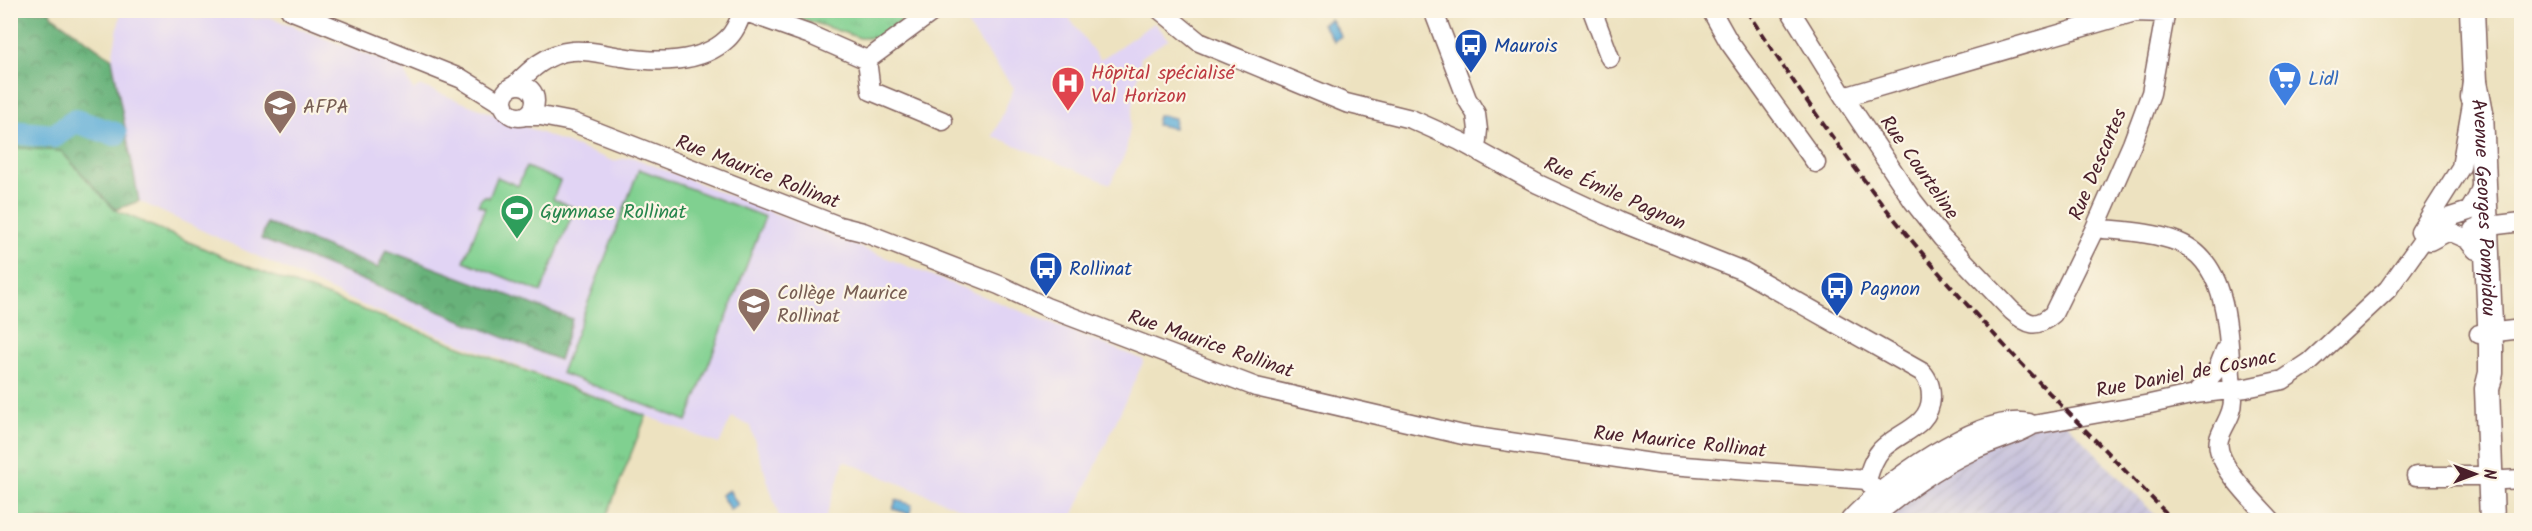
<svg xmlns="http://www.w3.org/2000/svg" width="2532" height="531" viewBox="0 0 2532 531" font-family="Kalam,sans-serif">
  <style>
    .built { fill: #e1d4f4 }
    .industrial { fill: url(#industrial-furrows) }
    .grass { fill: url(#grass-tufts); stroke: #65785e; stroke-width: 1.5 }
    .forest { fill: url(#forest-crowns); stroke: #596852; stroke-width: 1.5 }
    .green { fill: #80d090; stroke: #65785e; stroke-width: 1.5 }
    .water { fill: #5eaed8; stroke: #546682; stroke-width: 1.5 }
    .lines { fill: none; stroke-linecap: round; stroke-linejoin: round }
    .river { stroke: #5eaed8; stroke-width: 24 }
    .minor-casing { stroke: #83635f; stroke-width: 21 }
    .major-casing { stroke: #83635f; stroke-width: 27 }
    .minor { stroke: #fff; stroke-width: 18 }
    .major { stroke: #fff; stroke-width: 24 }
    .rail { stroke: #4a1f2b; stroke-width: 4; stroke-dasharray: 9 4.5; stroke-linecap: butt }
    .labels { text-anchor: middle; stroke-width: 4.5; stroke-linejoin: round; paint-order: stroke }
    .transit-label { font-size: 20px; fill: #164399; stroke: #fcf5e5; text-anchor: start }
    .health-label { font-size: 20px; fill: #be3a42; stroke: #fcf5e5; text-anchor: start }
    .shop-label { font-size: 20px; fill: #366cbe; stroke: #fcf5e5; text-anchor: start }
    .education-label { font-size: 20px; fill: #785e54; stroke: #fcf5e5; text-anchor: start }
    .street-label { font-size: 20px; fill: #4a1f2b; stroke: #fcf5e5 }
    .leisure-label { font-size: 20px; fill: #27864d; stroke: #fcf5e5; text-anchor: start }
  </style>
  <defs>
    <pattern id="industrial-furrows" width="10" height="10" patternUnits="userSpaceOnUse" patternTransform="scale(1.5)"><rect width="10" height="10" fill="#c5c0db"/><path d="M-1 1l2-2M0 10L10 0M9 11l2-2" fill="none" stroke="#aba5bc"/></pattern>
    <pattern id="grass-tufts" width="24" height="20" patternUnits="userSpaceOnUse" patternTransform="scale(1.5)"><rect width="24" height="20" fill="#80d090"/><path d="M3 7l-1-3M5 7V3M7 7l1-3M15 17l-1-3M17 17v-4M19 17l1-3" fill="none" stroke="#70b27c"/></pattern>
    <pattern id="forest-crowns" width="20" height="18" patternUnits="userSpaceOnUse" patternTransform="scale(1.5)"><rect width="20" height="18" fill="#68b27a"/><path d="M2 6a3 3 0 1 1 6 0M12 15a3 3 0 1 1 6 0" fill="none" stroke="#589064"/></pattern>
  </defs>
  <rect width="100%" height="100%" fill="#fcf5e5"/>
  <filter id="ink" filterUnits="userSpaceOnUse"><feTurbulence type="fractalNoise" baseFrequency=".0167" numOctaves="2"/><feDisplacementMap in="SourceGraphic" scale="12" xChannelSelector="R" yChannelSelector="G"/><feConvolveMatrix kernelMatrix="1 2 1 2 8 2 1 2 1" color-interpolation-filters="sRGB"/></filter>
  <filter id="wash" filterUnits="userSpaceOnUse"><feTurbulence type="fractalNoise" baseFrequency=".008" numOctaves="4" result="noise"/><feDisplacementMap in="SourceGraphic" scale="24" xChannelSelector="R" yChannelSelector="G"/><feGaussianBlur stdDeviation="1.35" result="paint"/><feColorMatrix in="noise" values="0 0 0 0 0 0 0 0 0 0 0 0 0 0 0 0 0 1.4 0 .05"/><feComposite in="paint" operator="in"/></filter>
  <g filter="url(#wash)">
    <rect width="100%" height="100%" fill="#ede2c0"/>
    <path class="built" d="M121,11H253L254,19L269,17L402,68L413,90L421,86L613,161L632,157L1144,360L1073,516L989,520L844,461L825,520H780L750,426L732,417L719,444L362,305L139,201L112,59Z
      M957,11H1064L1100,60L1154,23L1169,39L1141,57L1126,152L1110,184L993,136L1014,88Z"/>
    <path class="industrial" d="M2056,412L2160,520H1846L2008,419Z"/>
    <path class="grass" d="M779,11H900L906,17L881,38H860Z
      M10,147L61,151L115,210L233,261L646,416L605,520H11Z"/>
    <path class="forest" d="M10,11H50L51,15L112,59L139,201L115,210L61,151L11,147Z
      M267,223L378,268L386,250L572,319L559,360L261,239Z"/>
    <path class="green" d="M526,167L560,181L553,199L575,208L541,292L464,261L485,208L478,205L481,199L485,196L489,198L497,177L518,186Z
      M639,169L765,217L687,421L561,373Z"/>
    <path class="water" d="M1330,19L1341,36L1334,41L1322,24Z
      M1158,115L1175,118L1174,128L1156,125Z
      M729,490L738,505L730,510L721,495Z
      M896,500L912,505L910,514L893,509Z"/>
    <g class="lines">
      <path class="river" d="M10,132L54,136L75,121L115,134"/>
    </g>
  </g>
  <g filter="url(#ink)">
    <g class="lines">
      <g class="minor-casing">
        <path id="minor" d="M290,10L462,79L504,105
          M1160,10L1199,42L1346,103L1411,119L1460,141L1538,184L1620,222L1743,271L1922,372C1929,380 1931,387 1931,398C1930,427 1898,432 1881,450C1873,459 1870,470 1867,480
          M1433,10L1467,99L1476,114L1478,130L1476,149
          M1592,10L1610,58
          M1711,10L1729,42L1816,163
          M1790,10L1844,97L1913,201L1942,238L2012,311C2028,325 2036,329 2053,314L2095,228L2132,144L2151,93L2166,10
          M743,11L808,34L867,60L935,10
          M867,60L871,91L943,121
          M503 101a16 16 0 1 1 32 0a16 16 0 1 1-32 0Z
          M514,86C530,70 547,53 572,51C588,49 605,55 622,57C655,63 701,64 727,39C735,32 739,21 743,11L741,10
          M1844,97L2135,12L2165,13
          M525,116H541L572,122L839,226L863,232L999,285L1046,307L1256,387L1463,435L1658,464L1867,480L1877,493L1899,496
          M2095,228C2122,231 2153,232 2178,242C2235,265 2227,349 2233,400C2233,416 2223,425 2219,439C2213,463 2256,503 2271,520
          M2473,230L2480,227L2522,222
          M2420,232L2461,167L2472,104
          M2430,241L2449,231L2467,239L2476,250
          M2479,334L2522,329
          M2195,394L2218,368L2225,350
          M2416,476H2481L2503,480L2522,479
          M1850,520C1880,486 1981,411 2029,423
          M1870,520C1902,493 1935,468 1974,450C1993,441 2015,436 2033,425L2150,404L2195,394L2246,388L2283,380L2310,362L2388,289L2430,230L2447,218L2469,211L2477,198L2482,185"/>
      </g>
      <g class="major-casing">
        <g id="major">
          <path d="M2472,10L2475,82L2473,97"/>
          <path id="s1" d="M2475,82L2481,113L2491,347V373L2487,389L2492,520"/>
        </g>
      </g>
      <use href="#minor" class="minor"/>
      <use href="#major" class="major"/>
      <path class="rail" d="M1746,10C1798,90 1852,168 1913,242C1994,340 2085,429 2173,520"/>
    </g>
  </g>
  <defs>
    <g id="bus-pin" transform="scale(1.725)"><path d="M0 17L-7.5 6A9.5 9.5 0 1 1 7.5 6Z" fill="#1a4fb4" stroke="#fcf5e5"/><path d="M-5-6H5V4H4V6H2V4H-2V6H-4V4H-5ZM-3.5-4V0h7V-4ZM-3.5 1.2v1.5H-2V1.2ZM2 1.2v1.5H3.5V1.2Z" fill="#fff"/></g>
    <g id="supermarket-pin" transform="scale(1.725)"><path d="M0 17L-7.5 6A9.5 9.5 0 1 1 7.5 6Z" fill="#3f7fe0" stroke="#fcf5e5"/><path d="M-6-5.5h2.5l.6 2H6L4.5 2H-2.5L-4.4-4H-6ZM-1.5 3.2a1.3 1.3 0 1 0 .1 0ZM3 3.2a1.3 1.3 0 1 0 .1 0Z" fill="#fff"/></g>
    <g id="hospital-pin" transform="scale(1.725)"><path d="M0 17L-7.5 6A9.5 9.5 0 1 1 7.5 6Z" fill="#e0444e" stroke="#fcf5e5"/><path d="M-5-5h3v3.5h4V-5h3V5h-3V1.5h-4V5h-3Z" fill="#fff"/></g>
    <g id="university-pin" transform="scale(1.725)"><path d="M0 17L-7.5 6A9.5 9.5 0 1 1 7.5 6Z" fill="#8d6e63" stroke="#fcf5e5"/><path d="M0-5L7-2L0 1L-7-2ZM-4 1L0 2.5L4 1V4Q0 6-4 4Z" fill="#fff"/></g>
    <g id="stadium-pin" transform="scale(1.725)"><path d="M0 17L-7.5 6A9.5 9.5 0 1 1 7.5 6Z" fill="#2e9e5b" stroke="#fcf5e5"/><path d="M0-5a6.5 5 0 1 0 0 10a6.5 5 0 1 0 0-10ZM-3.5-1.8h7v3.6h-7Z" fill="#fff"/></g>
    <g id="school-pin" transform="scale(1.725)"><path d="M0 17L-7.5 6A9.5 9.5 0 1 1 7.5 6Z" fill="#8d6e63" stroke="#fcf5e5"/><path d="M0-5L7-2L0 1L-7-2ZM-4 1L0 2.5L4 1V4Q0 6-4 4Z" fill="#fff"/></g>
  </defs>
  <g fill-rule="evenodd">
    <use href="#bus-pin" x="1471" y="45"/>
    <use href="#supermarket-pin" x="2285" y="78"/>
    <use href="#hospital-pin" x="1068" y="83"/>
    <use href="#university-pin" x="280" y="106"/>
    <use href="#stadium-pin" x="517" y="211"/>
    <use href="#bus-pin" x="1046" y="268"/>
    <use href="#bus-pin" x="1837" y="288"/>
    <use href="#school-pin" x="754" y="304"/>
  </g>
  <g class="labels">
    <g class="transit-label">
      <text x="1494" y="52">Maurois</text>
      <text x="1069" y="275">Rollinat</text>
      <text x="1860" y="295">Pagnon</text>
    </g>
    <g class="health-label">
      <text x="1091" y="79">Hôpital spécialisé<tspan x="1091" dy="23">Val Horizon</tspan></text>
    </g>
    <g class="shop-label">
      <text x="2308" y="85">Lidl</text>
    </g>
    <g class="education-label">
      <text x="303" y="113">AFPA</text>
      <text x="777" y="299">Collège Maurice<tspan x="777" dy="23">Rollinat</tspan></text>
    </g>
    <g class="street-label">
      <text transform="translate(2097 164) rotate(-67)" y="7">Rue Descartes</text>
      <text transform="translate(1920 167) rotate(55)" y="7">Rue Courteline</text>
      <text transform="translate(758 171) rotate(21)" y="7">Rue Maurice Rollinat</text>
      <text transform="translate(1615 193) rotate(24)" y="7">Rue Émile Pagnon</text>
      <text dy="7" stroke="none"><textPath href="#s1" startOffset="126">Avenue Georges Pompidou</textPath></text>
      <text transform="translate(1211 343) rotate(19)" y="7">Rue Maurice Rollinat</text>
      <text transform="translate(2186 373) rotate(-11)" y="7">Rue Daniel de Cosnac</text>
      <text transform="translate(1680 441) rotate(6)" y="7">Rue Maurice Rollinat</text>
    </g>
    <g class="leisure-label">
      <text x="540" y="218">Gymnase Rollinat</text>
    </g>
  </g>
  <rect width="2532" height="531" fill="none" stroke="#fcf5e5" stroke-width="36"/>
  <g transform="translate(2475 474) rotate(90)" stroke="#fcf5e5" stroke-width="4.5" paint-order="stroke">
  <path d="M0-4.5L10 22L0 15L-10 22Z" fill="#4a1f2b"/>
  <text y="-9" font-size="16" font-weight="bold" text-anchor="middle" fill="#4a1f2b">N</text>
  </g>
</svg>
